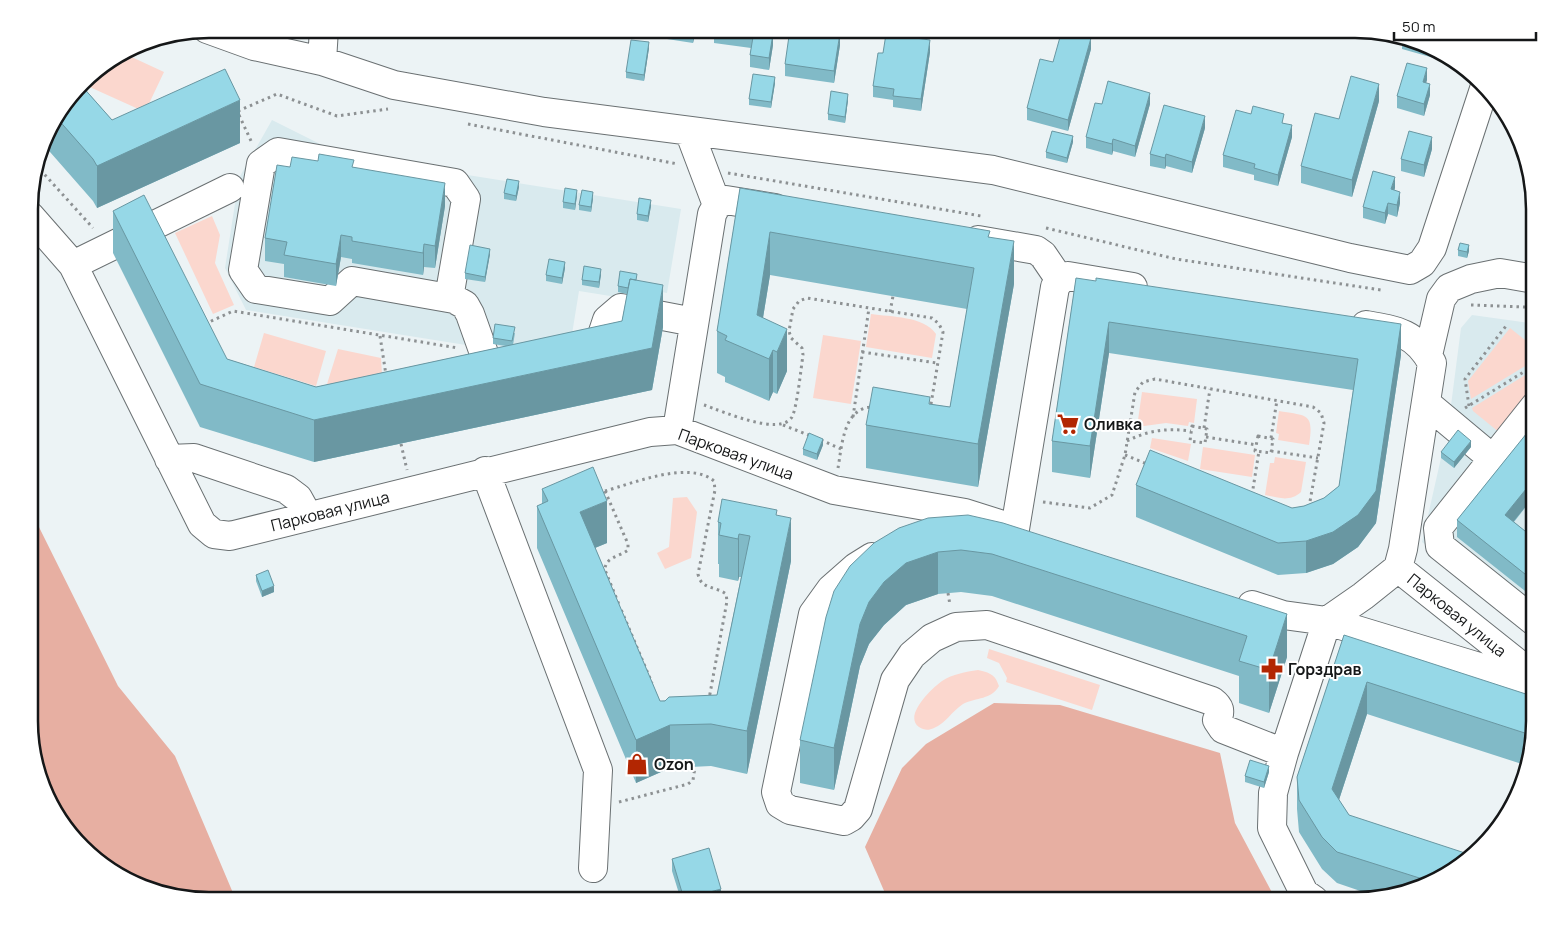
<svg xmlns="http://www.w3.org/2000/svg" width="1564" height="929" viewBox="0 0 1564 929" font-family="Manrope,sans-serif">
  <style>
    .built { fill: #d9eaee }
    .green { fill: #fbd7ce }
    .forest { fill: #e7afa2 }
    .lines { fill: none; stroke-linecap: round; stroke-linejoin: round }
    .minor-casing { stroke: #6a7072; stroke-width: 30 }
    .path { stroke: #8d9193; stroke-width: 3; stroke-dasharray: 2.5 4; stroke-linecap: butt }
    .minor { stroke: #fff; stroke-width: 28 }
    .wall { fill: #81bac7 }
    .shaded-wall { fill: #6997a2 }
    .building { fill: #96d8e7; stroke: #6997a2 }
    .labels { text-anchor: middle; stroke-width: 4; stroke-linejoin: round; paint-order: stroke }
    .poi-label { font-size: 16px; font-weight: bold; fill: #151718; stroke: #fff; text-anchor: start }
    .street-label { font-size: 16px; fill: #151718; stroke: #fff }
    .rim { fill: none; stroke: #151718; stroke-width: 2.5 }
  </style>
  <rect width="100%" height="100%" fill="#ecf3f5"/>
  <path class="built" d="M272,120L342,155L681,209L667,293L651,290L648,302L579,291L572,334L510,350L490,343L466,345L246,310L225,268L239,178Z
    M1472,315L1529,323L1535,319V633L1422,542L1441,458L1458,436L1450,413L1461,328Z"/>
  <path class="green" d="M123,53L164,72L145,112L83,84L90,73Z
    M212,216L220,235L215,263L234,305L213,314L175,233Z
    M871,314C891,317 924,316 936,334L932,358L866,347Z
    M1510,328L1535,348V360L1471,399L1468,381Z
    M264,333L326,351L316,386L254,367Z
    M823,335L861,341L851,404L813,398Z
    M338,349L381,358L383,390L322,400Z
    M1535,369V388L1500,433L1473,411L1472,408Z
    M1142,392L1197,399L1194,423L1189,422L1188,426L1166,423L1137,427Z
    M1279,411C1308,416 1314,413 1309,445L1278,440L1279,434L1276,433Z
    M1152,438L1191,444L1188,461L1150,448Z
    M1203,447L1255,455L1252,477L1200,469Z
    M1275,457L1306,462L1301,492C1290,502 1279,498 1265,495L1270,463H1274Z
    M687,497L697,512L691,558L665,569L657,553L669,547L673,498Z
    M989,649L1100,685L1092,710L1006,682L1007,678L999,663L987,658Z
    M978,670C990,673 995,674 999,686C991,700 977,697 963,704C952,711 945,724 934,728C928,731 924,730 919,727C903,716 932,688 942,681C953,674 965,672 978,670Z"/>
  <path class="forest" d="M30,509L118,686L175,756L236,900H208L118,876L59,820L30,744Z
    M994,703L1060,705L1220,753L1235,823L1276,900H888L865,847L902,768L926,744Z"/>
  <g class="lines">
    <g class="minor-casing">
      <path id="minor" d="M207,29L254,46L322,61L394,85L544,112L993,170L1350,258L1410,270L1422,263L1432,248L1484,89
        M322,61L324,29
        M689,131L717,205
        M30,216L73,265L202,524L214,534L230,536L650,432L677,430L834,490L965,513L1009,527
        M978,240L1036,250L1043,255L1060,280
        M73,265L230,188
        M449,298L466,199L455,183L278,152L261,164L243,270L256,289L330,301L352,281L454,299L465,305L470,314L491,373
        M1366,325C1396,330 1416,333 1432,363L1403,549L1398,568
        M583,351L599,344L607,320L621,308L694,322
        M1428,355L1441,299L1449,288L1471,279L1500,273L1535,279
        M1426,403L1493,459
        M1535,406L1438,528L1440,546L1535,622
        M677,430L712,214L717,205L726,200L775,208
        M169,459L194,458L286,489L298,498L308,516
        M485,471L598,770L593,868
        M1015,529L1055,287L1060,280L1068,276L1133,287
        M872,557L856,567L831,589L813,614L776,792L780,804L790,810L844,821L851,817L858,809L895,680L912,655L932,638L956,627L987,625L1212,701C1220,707 1221,711 1217,720L1223,729L1284,753
        M1252,605L1283,615L1327,621L1363,596L1398,568L1535,677
        M1314,900L1304,893L1272,828L1273,793L1284,753L1327,621L1502,674L1531,688"/>
    </g>
    <path class="path" d="M238,111L277,94L337,116L388,109
      M239,115L252,143
      M468,124L678,164
      M36,165L93,228
      M728,173L981,216
      M1046,228L1176,259L1381,290
      M1471,305L1526,307L1535,304
      M890,312L893,296
      M205,324L233,311L458,348
      M380,336L386,375
      M862,352L937,363
      M704,405C722,411 780,437 792,417C797,408 801,368 803,355L802,348L791,338L789,331L793,309L799,301L807,298L932,318L939,324L943,332L931,404L928,407
      M1469,406L1465,379L1506,326
      M1465,408L1535,365
      M853,417L869,308
      M783,425L811,436
      M1192,426L1207,429L1205,443L1190,441Z
      M1204,428L1210,389
      M1258,436L1273,439L1271,453L1255,451Z
      M1206,437L1257,445
      M1271,438L1277,400
      M821,440L841,449
      M1127,441C1149,430 1167,428 1191,431
      M401,444L407,470
      M1271,451L1318,458
      M1125,455L1147,464
      M838,468C842,446 843,408 872,407
      M605,491C634,483 689,460 714,481L715,490L698,574C701,590 716,586 726,594L727,601L709,699
      M605,491L628,544V550C619,557 605,557 605,570L620,607
      M1252,495L1259,451
      M1043,502L1090,508L1112,495L1125,455L1135,392L1143,382L1155,379L1313,407L1321,413L1324,423L1309,507
      M1535,524V527
      M948,593L950,605
      M617,608L620,607L652,683
      M619,802L688,784L693,780L695,767"/>
    <use href="#minor" class="minor"/>
  </g>
  <path class="wall" d="M654,29H696L693,43L654,37Z
    M714,29H770V33L773,45L769,70L750,67V55L751,48L714,43Z
    M1402,41L1443,52L1441,60L1402,49Z
    M840,45L834,83L785,76V64Z
    M649,48L644,81L626,78V72Z
    M1091,49L1068,131L1027,120V108L1053,62Z
    M930,52L921,111L893,107V100L873,97V86L883,53Z
    M1427,80L1426,82L1430,95L1424,116L1397,108V96Z
    M775,83L771,108L749,105V99Z
    M81,85L112,120L240,143L97,208L93,201L43,144L47,129Z
    M848,100L845,123L828,120V114Z
    M1379,101L1352,197L1301,183V166L1339,119Z
    M1102,104H1150L1135,157L1113,151L1112,155L1086,148V137Z
    M1284,123L1292,137L1278,186L1254,180V175L1223,167V155Z
    M1205,128L1192,173L1166,166L1165,169L1150,166V154Z
    M1073,142L1067,163L1046,158V152Z
    M1432,149L1424,177L1401,171V159Z
    M290,167H354L445,206L435,268L424,267L423,275L352,263V259L341,257L336,286L284,277V264L265,261V238Z
    M519,187L516,201L504,199V193Z
    M740,188L990,237L1014,284L978,487L866,468V425L930,404L950,407L967,309L770,275L763,318L787,371L777,394L773,392L769,401L725,382V377L717,373V331Z
    M1395,188L1394,190L1400,203L1397,217L1388,214L1385,224L1363,218V207Z
    M577,195L575,210L563,208V202Z
    M593,198L591,212L579,210V205Z
    M651,206L648,222L637,220V214Z
    M113,211L227,359L316,387L506,346L493,344V338L515,333L513,345L622,321L627,294L618,292V286L637,280L663,327L652,390L314,462L200,427L113,253Z
    M1458,250L1469,251L1467,258L1458,256Z
    M490,254L485,282L465,279V273Z
    M565,268L562,284L546,281V275Z
    M601,274L599,288L582,285V280Z
    M1076,278L1401,355L1376,523L1358,547L1333,564L1306,573L1278,575L1136,517V485L1292,508L1304,506L1324,498L1339,486L1353,390L1109,353L1090,478L1052,472V441Z
    M1535,423V495L1514,522L1535,539V599L1457,537V520Z
    M823,445L817,460L803,455V449Z
    M1471,447L1454,468L1441,458V452Z
    M542,489L607,543L595,548L660,701L717,695L741,577H739L738,581L719,577V564H718V522L777,516L791,561L747,774L711,766L670,768L636,783L537,548V506L542,504Z
    M899,528L1287,614V657L1269,713L1239,703V676L992,596L961,592L938,594L906,605L884,625L869,644L860,666L834,790L800,783V740Z
    M256,575L274,592L262,597L256,581Z
    M1344,635L1535,732L1525,765L1367,714L1339,800L1349,815L1446,876L1378,897L1337,883L1322,869L1299,832L1297,809V777Z
    M1269,772L1264,788L1245,782V776Z
    M672,859L721,900H681L672,871Z"/>
  <path class="shaded-wall" d="M694,29H696L693,43V31Z
    M840,33V45L834,83V71Z
    M773,34V45L769,70V58Z
    M1091,38V49L1068,131V120Z
    M930,40V52L921,111V99Z
    M649,42V48L644,81V75Z
    M1441,52H1443L1441,60Z
    M1427,68V80L1423,93V82Z
    M775,77V83L771,108V102Z
    M1379,84V101L1352,197V180Z
    M1430,84V95L1424,116V104Z
    M1150,93V104L1135,157V146Z
    M848,94V100L845,123V117Z
    M240,100V143L97,208V166Z
    M1205,116V128L1192,173V162Z
    M1292,125V137L1278,186V175Z
    M1073,136V142L1067,163V158Z
    M1432,137V149L1424,177V165Z
    M1113,139V151L1112,155V144Z
    M1166,154V166L1165,169V158Z
    M1395,177V188L1391,201V189Z
    M519,181V187L516,201V196Z
    M445,183V206L435,268V246Z
    M577,190V195L575,210V204Z
    M593,192V198L591,212V207Z
    M1400,192V203L1397,217V205Z
    M651,200V206L648,222V216Z
    M1388,203V214L1385,224V213Z
    M770,232V275L757,354V315Z
    M341,235V257L336,286V264Z
    M1014,241V284L978,487V444Z
    M424,244V267L423,275V253Z
    M1469,245V251L1467,258V252Z
    M490,249V254L485,282V277Z
    M565,262V268L562,284V278Z
    M601,269V274L599,288V282Z
    M663,285V327L652,390L314,462V420L652,348Z
    M1109,322V353L1090,478V446Z
    M1401,324V355L1376,523L1358,547L1333,564L1306,573V541L1333,532Z
    M787,329V371L777,394V352Z
    M773,350V392L769,401V359Z
    M823,439V445L817,460V454Z
    M1471,441V447L1454,468V462Z
    M1535,478V495L1505,532V515Z
    M607,501V543L580,554V512Z
    M791,518V561L747,774V731Z
    M739,534V577L738,581V539Z
    M938,552V594L906,605L884,625L869,644L860,666L834,790V748L860,624L869,602L884,582L906,563Z
    M274,586V592L262,597V591Z
    M1287,614V657L1269,713V670Z
    M1367,682V714L1332,821V789Z
    M670,725V768L636,783V740Z
    M1269,766V772L1264,788V782Z
    M721,889V900H684V899Z"/>
  <path class="building" d="M675,29H694L693,31Z
    M714,29H769L768,33L773,34L769,58L750,55L753,37L714,31Z
    M790,29H807L840,33L834,71L785,64Z
    M1062,30L1091,38L1068,120L1027,108L1040,59L1053,62Z
    M886,34L930,40L921,99L893,96L894,89L873,86L878,53H883Z
    M631,40L649,42L644,75L626,72Z
    M1407,63L1427,68L1423,82L1430,84L1424,104L1397,96Z
    M225,69L240,100L97,166L93,159L56,117L81,85L112,120Z
    M753,74L775,77L771,102L749,99Z
    M1351,76L1379,84L1352,180L1301,166L1315,113L1339,119Z
    M1108,81L1150,93L1135,146L1113,139L1112,144L1086,137L1095,103L1102,104Z
    M831,91L848,94L845,117L828,114Z
    M1164,105L1205,116L1192,162L1166,154L1165,158L1150,154Z
    M1253,106L1284,114L1282,123L1292,125L1278,175L1254,168L1255,164L1223,155L1236,110L1251,114Z
    M1052,131L1073,136L1067,158L1046,152Z
    M1409,131L1432,137L1424,165L1401,159Z
    M319,154L354,160L352,167L445,183L435,246L424,244L423,253L352,241V237L341,235L336,264L284,255L287,242L265,238L277,165L290,167L292,157L318,161Z
    M1373,171L1395,177L1391,189L1400,192L1397,205L1388,203L1385,213L1363,207Z
    M507,179L519,181L516,196L504,193Z
    M565,188L577,190L575,204L563,202Z
    M740,188L990,231L988,237L1014,241L978,444L866,425L873,387L930,397L929,404L950,407L974,268L770,232L757,315L787,329L777,352L773,350L769,359L725,340L727,336L717,331Z
    M582,190L593,192L591,207L579,205Z
    M144,195L227,359L316,387L622,321L630,279L663,285L652,348L314,420L200,384L113,211Z
    M639,198L651,200L648,216L637,214Z
    M1460,243L1469,245L1467,252L1458,250Z
    M470,245L490,249L485,277L465,273Z
    M549,259L565,262L562,278L546,275Z
    M584,266L601,269L599,282L582,280Z
    M620,271L637,274L636,280L630,279L628,288L618,286Z
    M1076,278L1096,281V278L1401,324L1376,491L1358,515L1333,532L1306,541L1278,543L1136,485L1150,450L1292,508L1304,506L1324,498L1339,486L1358,359L1109,322L1090,446L1052,441Z
    M495,324L515,327L512,341L493,338Z
    M1535,423V478L1505,515L1535,539V582L1457,520Z
    M1458,430L1471,441L1454,462L1441,452Z
    M809,433L823,439L817,454L803,449Z
    M593,467L607,501L580,512L660,701H665L669,697L717,695L750,536L739,534L738,539L719,535L721,523L718,522L722,499L777,510L776,515L791,518L747,731L711,724L670,725L636,740L537,506L548,501L542,489Z
    M968,515L1003,523L1287,614L1269,670L1239,661L1247,636L992,554L961,550L938,552L906,563L884,582L869,602L860,624L834,748L800,740L826,617L834,591L850,566L874,543L899,528L928,518Z
    M268,570L274,586L262,591L256,575Z
    M1344,635L1535,697V732L1534,736L1367,682L1332,789L1349,815L1468,854L1446,876L1429,881L1337,852L1322,837L1299,800L1297,777Z
    M1250,760L1269,766L1264,782L1245,776Z
    M709,848L721,889L684,899L672,859Z"/>
  <defs>
    <g id="supermarket-bare" transform="scale(1.725)"><path d="M-6-5.5h2.5l.6 2H6L4.5 2H-2.5L-4.4-4H-6ZM-1.5 3.2a1.3 1.3 0 1 0 .1 0ZM3 3.2a1.3 1.3 0 1 0 .1 0Z" fill="#b22602" stroke="#fff" stroke-width="2.5" paint-order="stroke"/></g>
    <g id="pharmacy-bare" transform="scale(1.725)"><path d="M-2-6h4v4h4v4h-4v4h-4v-4h-4v-4h4Z" fill="#b22602" stroke="#fff" stroke-width="2.5" paint-order="stroke"/></g>
    <g id="shop-bare" transform="scale(1.725)"><path d="M-5-2.5h2.3a2.7 3.5 0 0 1 5.4 0H5L5.5 6h-11ZM-1.5-2.5h3a1.5 2.3 0 0 0-3 0Z" fill="#b22602" stroke="#fff" stroke-width="2.5" paint-order="stroke"/></g>
  </defs>
  <g fill-rule="evenodd">
    <use href="#supermarket-bare" x="1068" y="424"/>
    <use href="#pharmacy-bare" x="1272" y="669"/>
    <use href="#shop-bare" x="637" y="764"/>
  </g>
  <g class="labels">
    <g class="poi-label">
      <text x="1084" y="430">Оливка</text>
      <text x="1288" y="675">Горздрав</text>
      <text x="654" y="770">Ozon</text>
    </g>
    <g class="street-label">
      <text transform="translate(736 454) rotate(20)" y="6">Парковая улица</text>
      <text transform="translate(330 511) rotate(-14)" y="6">Парковая улица</text>
      <text transform="translate(1457 615) rotate(39)" y="6">Парковая улица</text>
    </g>
  </g>
  <path d="M0 0H1564V929H0ZM209 38H1355A171 171 0 0 1 1526 209V721A171 171 0 0 1 1355 892H209A171 171 0 0 1 38 721V209A171 171 0 0 1 209 38Z" fill="#fff" fill-rule="evenodd"/>
  <path class="rim" d="M209 38H1355A171 171 0 0 1 1526 209V721A171 171 0 0 1 1355 892H209A171 171 0 0 1 38 721V209A171 171 0 0 1 209 38Z"/>
  <path d="M1394 32v8h142v-8" fill="none" stroke="#151718" stroke-width="2.5"/>
  <text x="1402" y="32" font-size="15" fill="#151718" stroke="#ffffff" stroke-width="4" paint-order="stroke">50 m</text>
</svg>
